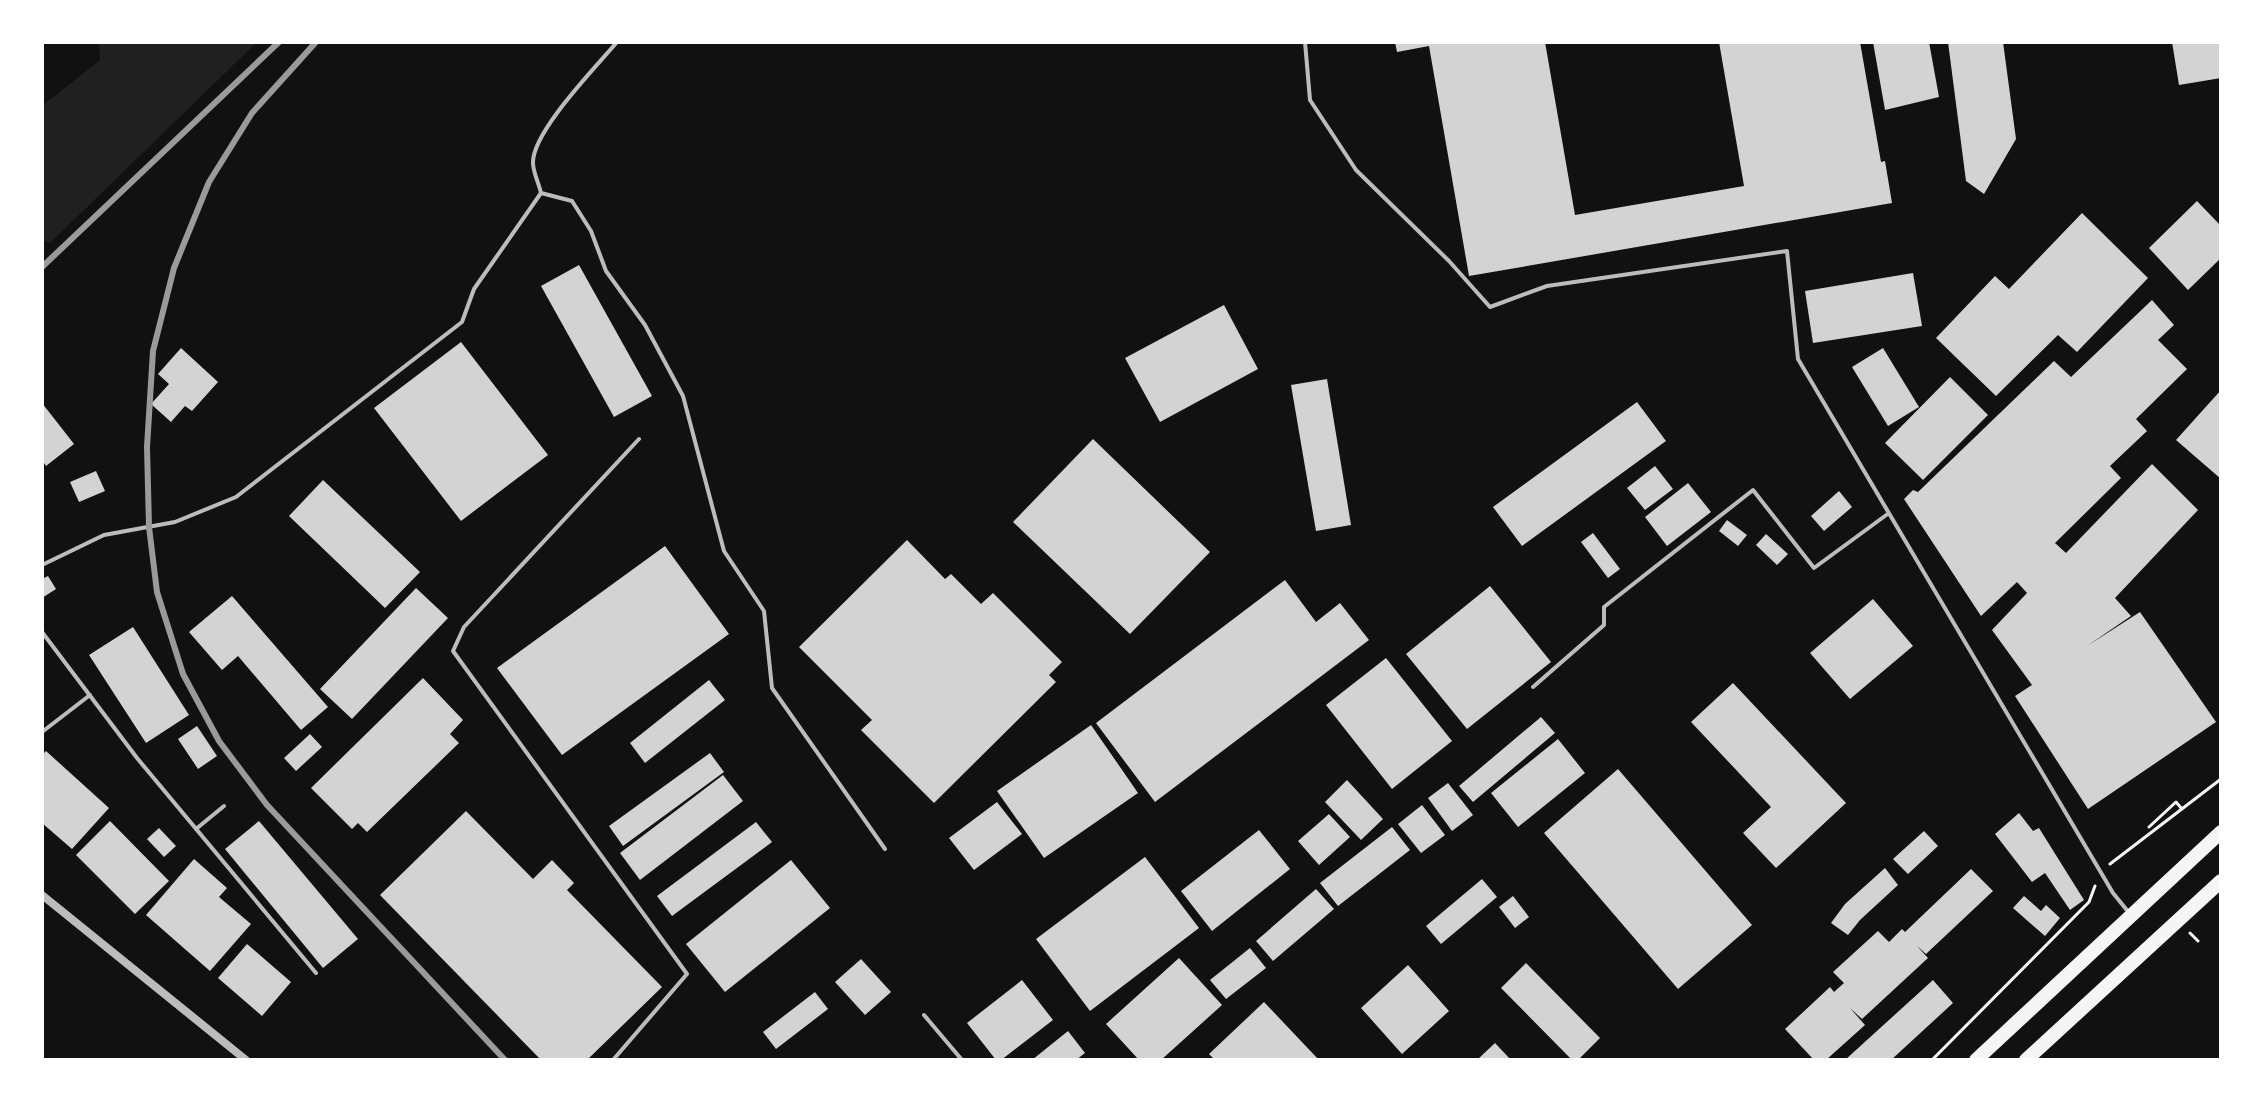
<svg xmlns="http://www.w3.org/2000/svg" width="2263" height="1102" viewBox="0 0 2263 1102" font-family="'Alegreya Sans',sans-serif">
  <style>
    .green { fill: #202020 }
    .building { fill: #d3d3d3 }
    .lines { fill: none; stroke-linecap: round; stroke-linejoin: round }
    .path { stroke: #f5f5f5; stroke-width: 3 }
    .service { stroke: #bcbcbc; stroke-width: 4 }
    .minor { stroke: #bcbcbc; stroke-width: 8 }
    .primary { stroke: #f5f5f5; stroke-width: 14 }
    .rail { stroke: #9a9a9a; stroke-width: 6 }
  </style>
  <rect width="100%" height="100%" fill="#111"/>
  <path class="green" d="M99,42H257L50,243L42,240V106L100,60Z"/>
  <path class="building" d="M1395,42H1545L1575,215L1744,186L1719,42H1860L1881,162L1885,161L1892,203L1469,276L1429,46L1397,52Z
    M1873,42H1929L1939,97L1885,110Z
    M1948,42H2003L2016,139L1984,194L1966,181Z
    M2172,42H2221V78L2179,85Z
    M2197,201L2221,226V258L2188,290L2149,248Z
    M2082,213L2148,278L2077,352L2058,335L1996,396L1936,338L1995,276L2009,289Z
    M579,265L652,396L614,417L541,286Z
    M1913,273L1922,326L1813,343L1805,291Z
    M2152,300L2174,325L2158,340L2187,369L2136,419L2147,431L2110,466L2121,478L2055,543L2066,553L2152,464L2198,510L2115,598L2131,616L2087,646L2140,612L2216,722L2088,809L2015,696L2032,685L1992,630L2027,593L2017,582L2035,565L1981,616L1904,499L1913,490L1918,492L2054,361L2071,377Z
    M1224,305L1258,369L1160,422L1125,358Z
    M461,342L548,455L461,521L374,408Z
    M181,348L218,382L192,411L185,406L171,422L151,404L169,384L158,374Z
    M1883,348L1919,407L1888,426L1852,367Z
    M1950,377L1988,415L1923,480L1885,443Z
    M1327,379L1351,525L1316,531L1291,385Z
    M2221,390V479L2176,440Z
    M1637,402L1666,441L1522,546L1493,507Z
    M42,403L74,444L46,466L42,460Z
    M1093,439L1210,552L1130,634L1013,522Z
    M1655,466L1673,489L1645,510L1627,488Z
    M96,471L105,491L79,502L70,482Z
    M323,480L420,572L385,608L289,516Z
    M1688,483L1711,512L1667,546L1645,517Z
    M1839,491L1852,507L1824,531L1811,516Z
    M1727,520L1747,535L1738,546L1719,531Z
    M1593,533L1620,569L1608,578L1581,542Z
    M1766,534L1788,554L1777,565L1756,545Z
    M907,540L945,579L951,574L981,604L993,593L1062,662L1049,675L1056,682L934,803L861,730L872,720L799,647Z
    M665,546L729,634L562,755L497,668Z
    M48,576L56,589L42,598V579Z
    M1285,580L1316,622L1340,603L1369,640L1155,802L1096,723Z
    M1490,586L1551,662L1467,729L1406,654Z
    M416,588L448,618L352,719L320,689Z
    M232,596L328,707L301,730L238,656L222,670L189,632Z
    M1873,599L1913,646L1850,699L1810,653Z
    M133,627L189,715L146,743L89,655Z
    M1386,658L1452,741L1392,789L1326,705Z
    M423,678L463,720L450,734L459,743L367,832L358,823L352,829L311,788Z
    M709,680L725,700L645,763L630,743Z
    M1733,683L1846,803L1776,868L1743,833L1771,807L1691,722Z
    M1541,717L1555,733L1473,802L1459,786Z
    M1091,725L1138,793L1044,858L997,791Z
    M197,726L217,756L198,769L178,739Z
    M310,734L322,747L296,771L284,758Z
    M1558,739L1585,773L1518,827L1491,793Z
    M46,751L109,808L72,849L42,823V755Z
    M710,753L724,772L623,846L609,826Z
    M1618,769L1752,925L1678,989L1544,833Z
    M723,775L743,801L640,880L620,853Z
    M1347,780L1383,819L1361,840L1325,802Z
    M1448,783L1473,815L1452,831L1428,798Z
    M997,802L1022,834L974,870L949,838Z
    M1422,805L1445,835L1421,853L1398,824Z
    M466,811L533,879L552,860L574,883L567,890L662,987L587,1060H541L380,895Z
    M2019,813L2033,831L2039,828L2084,900L2070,910L2045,873L2032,882L1995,834Z
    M1329,814L1350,837L1319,865L1298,841Z
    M110,821L169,881L135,914L76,855Z
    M259,821L358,939L323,968L225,849Z
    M756,822L772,842L672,916L657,896Z
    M1392,827L1410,850L1338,906L1320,883Z
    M159,828L176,846L164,857L147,839Z
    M1259,830L1290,869L1212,931L1181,891Z
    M1924,831L1938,846L1908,874L1893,859Z
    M1145,857L1199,928L1090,1011L1036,939Z
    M194,859L227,888L219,897L251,924L210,971L146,915Z
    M791,860L830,908L725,992L686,944Z
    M1885,868L1898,885L1860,920L1848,935L1831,923L1845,904Z
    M1971,869L1993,891L1926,954L1917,946L1928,958L1862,1019L1850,1008L1865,1025L1826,1060H1814L1785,1029L1830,987L1834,992L1844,983L1833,972L1878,931L1889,942L1902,929L1905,932Z
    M1482,879L1497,897L1441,944L1426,926Z
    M1316,889L1334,909L1273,961L1256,941Z
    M1513,896L1529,917L1515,928L1499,907Z
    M2024,896L2041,911L2046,905L2060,918L2045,936L2013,908Z
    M247,944L291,982L262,1016L218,978Z
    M1250,948L1266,968L1226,999L1210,980Z
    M1179,958L1222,1005L1161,1060H1139L1106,1024Z
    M861,959L891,992L865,1015L835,982Z
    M1526,963L1600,1038L1578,1060H1572L1501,988Z
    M1408,965L1449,1011L1402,1054L1361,1008Z
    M1022,980L1053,1020L1001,1060H996L967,1023Z
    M1933,980L1953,1003L1891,1060H1845Z
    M815,992L828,1009L776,1049L763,1032Z
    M1264,1002L1319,1060H1215L1209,1054Z
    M1068,1031L1085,1053L1076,1060H1032Z
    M1495,1043L1511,1060H1477Z"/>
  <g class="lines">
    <path class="path" d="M2149,827L2176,802L2182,809
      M2110,864L2221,779
      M2190,933L2198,941
      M1932,1060L2089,902L2095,886"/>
    <path class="service" d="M1305,42L1310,100L1356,170L1449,261L1490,307L1547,286L1787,251L1798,359L2113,893L2130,914
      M541,193L572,201L591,231L606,271L645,325L683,396L724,551L764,611L772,688L885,849
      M541,193C539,184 533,172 533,163C532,132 596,67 617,42
      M42,565L104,535L175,522L236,497L462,322L474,289L541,193
      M42,632L137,758L316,973
      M1533,687L1604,625V607L1753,490L1814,568L1889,513
      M42,732L90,695
      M196,829L224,806
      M924,1015L962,1060
      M613,1060L687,974L453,651L464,627L639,439"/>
    <path class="minor" d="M42,895L246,1060"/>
    <path class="primary" d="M1976,1060L2221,832
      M2026,1060L2221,881"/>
    <path class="rail" d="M316,42L252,113L209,182L174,268L153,351L147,447L149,527L157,592L183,674L219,741L267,805L505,1060
      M42,267L279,42"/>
  </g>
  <rect width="2263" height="1102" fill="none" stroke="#ffffff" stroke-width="88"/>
</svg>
